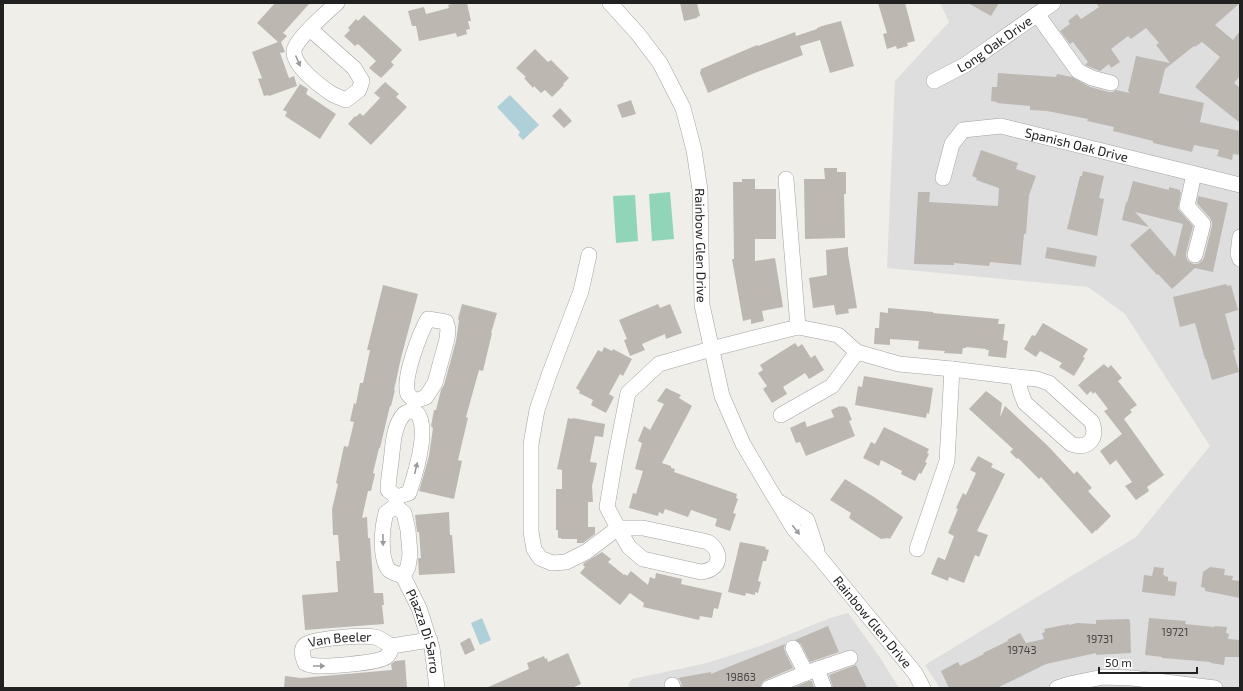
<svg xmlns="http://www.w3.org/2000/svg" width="1243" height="691" viewBox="0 0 1243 691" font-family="'Exo 2',sans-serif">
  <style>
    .residential { fill: #dfdede }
    .pitch { fill: #91d5b9 }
    .water { fill: #afd0d8 }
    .building { fill: #bdb7b2 }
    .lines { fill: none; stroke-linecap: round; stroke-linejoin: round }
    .minor-casing { stroke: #a2a2a2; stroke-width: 16 }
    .minor { stroke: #fff; stroke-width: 15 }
    .oneway { fill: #9b9b9b }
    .labels { text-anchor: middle; stroke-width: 4; stroke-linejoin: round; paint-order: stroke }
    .number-label { font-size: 11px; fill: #484645 }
    .street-label { font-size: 13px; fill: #212121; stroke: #fff }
  </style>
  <rect width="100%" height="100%" fill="#f0eee9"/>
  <path class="residential" d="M940,3H1240V688H940L925,665L1136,537L1210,446L1125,314L1088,287L887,268L895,81L949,22Z
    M848,613L879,656L899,688H628L629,683L632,679L707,663L763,645L830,618Z"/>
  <path class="pitch" d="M670,192L674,239L652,241L649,194Z
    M635,195L638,241L616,243L613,196Z"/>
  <path class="water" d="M510,95L539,125L523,140L518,135L520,132L497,107Z
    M482,618L491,640L480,645L471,623Z"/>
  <path class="building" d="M275,3H310L283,33L287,36L281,42L285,52L280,53L289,78L294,76L297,86L269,96L268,95L264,96L258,79L262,78L252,52L278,42L257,23Z
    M455,3H467L471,21H468L470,29L466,30L467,34L457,37L456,33L419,41L416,26H412L408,11L424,7L426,14L449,8L448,5Z
    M680,3H697L700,16L697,17V18L684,21Z
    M878,3H905L915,41L907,43L908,46L897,49L896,46L887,49L883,34L887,33Z
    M968,3H999L991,16Z
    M1096,3H1240L1215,25L1233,40L1240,31V76L1234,83L1240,88V123L1195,87L1220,57L1202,42L1195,47L1194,46L1165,69L1159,93L1204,103L1200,122L1240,131V155L1233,154L1232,160L1217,156L1219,150L1194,145L1192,152L1153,143V141L1113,131L1114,127L1087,121L1088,119L1047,111L1030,110V106L997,103V102L991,101L992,87H997L998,73L1056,77L1057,74L1072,77L1090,87L1109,92H1113L1116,90L1130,93L1128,91L1136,56L1170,63L1156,45L1159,43L1146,28L1131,39L1128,36L1111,49L1120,62L1111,68L1109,64L1100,71L1085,65L1088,62L1073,42L1070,44L1060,31L1070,24L1068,21L1077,14L1081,19L1099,7Z
    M364,15L402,50L391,62L394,65L381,78L369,68L376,61L358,44L355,46L344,36L350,30L348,28L356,19L358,21Z
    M841,21L854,66L830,73L820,40L800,46L803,55L752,74L708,93L700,73L701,69L757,45L758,46L795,32L796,36L817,29V28L822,26Z
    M535,49L548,62L551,60L569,78L563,84L564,85L552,97L545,90L541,93L534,86L533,88L524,78L526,77L516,68Z
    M385,82L399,94L396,97L407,107L371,145L348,124L355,116L356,117L360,113L363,116L380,98L374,93Z
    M300,84L308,89L306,94L336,114L320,139L285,116L287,112L283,110Z
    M631,100L636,114L622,118L617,105Z
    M560,108L572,121L564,128L552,116Z
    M981,150L1018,163L1016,169L1036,176L1029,195L1026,234H1024L1021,265L990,262L989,266L954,263V265L914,264L918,192H930L929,202L998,206L999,188L976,180L977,178L972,176Z
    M824,168H837V172H846V194H844L845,238L805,239L804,179H825Z
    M1083,171L1104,176L1099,198L1104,199L1097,236L1067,229L1080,176H1082Z
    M742,179H755V189H776V239H755V261L775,258L783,307L762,311L764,321L751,324V319L743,321L732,259H734L733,182H742Z
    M1133,181L1169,190V187L1180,190V192H1181L1178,209L1193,226L1186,253V257L1188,261L1193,264H1198L1202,261L1204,258L1212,226V222L1210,218L1197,203L1198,196L1228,203L1213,272L1195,268L1172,289L1158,274L1157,275L1130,245L1150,228L1175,257L1183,224L1135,212L1149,227L1122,220L1126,202L1127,203Z
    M848,247V254L857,308L848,309L849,313L836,315L834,305L813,308L809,278L827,275L826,250Z
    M1047,247L1097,256L1095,267L1045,258Z
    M1226,284L1227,286L1231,285L1238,310L1225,314L1235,350H1233L1239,372L1212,380L1206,359H1205L1195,323L1180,327L1173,297Z
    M383,285L418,294L401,358L394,390H395L391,406H390L380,448H379L373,473L375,474L371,491H368L362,518L367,517L368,538H370L374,593H383L384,605H382L384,624L305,630L302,595L338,592L336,561H340L338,535H333L332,509L338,484L336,483L344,446L348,447L354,422L350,421L354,403L356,404L360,383H363L370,350H367Z
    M462,304L497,313L491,333H492L483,371L479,370L466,417L468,418L458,460L462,461L454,499L419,491L429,456L433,428L431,426L434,410H436L441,390L444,385L456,341L459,320L458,319Z
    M658,304L660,308L670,304L682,333L666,339L665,334L642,344L645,350L630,356L624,340L627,339L619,320Z
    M888,308L933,312V313L999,319L998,324H1005L1003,340L1008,341L1006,358L988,356L989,350H986V349L966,347V348H963L962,354L944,353L945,351L918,349L919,341L890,339V345L874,344L875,328H879L880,312L888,313Z
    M1043,323L1088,349L1083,357L1085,358L1074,376L1059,367L1062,363L1040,351L1036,357L1024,349L1032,335L1035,336Z
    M795,343L798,347L802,344L811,358L815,355L824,370L809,379L805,373L783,387L787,394L772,403L763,389L767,386L758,373L763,370L760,365Z
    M604,347L612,351L613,349L632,359L623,376L620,374L609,394L614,397L606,413L591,405L593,400L579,393L580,391L576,388L598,350L602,352Z
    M1104,364L1108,368L1111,365L1122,378L1118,381L1137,405L1130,410L1132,412L1124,419L1164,475L1147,487L1149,491L1136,500L1125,486L1132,482L1116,460L1110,465L1100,451L1122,434L1104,411L1108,409L1095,392L1093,394L1091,391L1087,395L1078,385Z
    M864,376L933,388L930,408L929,414L927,413L926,418L855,405L858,386L862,387Z
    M666,388L681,395L679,398L692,406L662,463L671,466V468L675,469L674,472L737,494L736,498L738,499L733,513L736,514L730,531L715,526L717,519L691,510L688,517L665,509L663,514L659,512L658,516L629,508L633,493L636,494L643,471L635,469L642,443L638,441L644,426L650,430L664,404L657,401Z
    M986,391L1002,403L1000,417L1005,406L1048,446L1074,474L1077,471L1092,488L1088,491L1111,516L1096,531V530L1092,534L1041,477L1039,479L1018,458L1017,459L1010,452L1013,449L969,409Z
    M840,406L841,407L843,406L847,408L852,420L849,421L855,436L806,456L800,442L796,443L790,428L805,421L807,427L834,417L831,410Z
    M568,418L572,419L573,418L605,424L603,437L595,436L590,462L597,463L592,486L593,502H588V527H595V534L583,543H577V539H561V538H558V530H556V489H562V470L557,469Z
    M884,427L929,449L927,453L929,454L925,462L927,463L921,474L919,473L915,481L901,474L902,471L881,460L879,466L863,458L871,442L875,444Z
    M978,456L993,464L991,467L1005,474L977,531L988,535L979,557L975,555L964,583L949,577L948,581L931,574L938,557L945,560L954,536L948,533L958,509L956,508L963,493L966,495L976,473L970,470Z
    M845,479L874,497L903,517L890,539L888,538L881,539L867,530L849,518L851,513L830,500Z
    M449,512L450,535H452L455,573L419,575L418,559L419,558H421L419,532H417L415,515Z
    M740,542L766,547L765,549L769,550L766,561H763L758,581L761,582L758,593L755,592V595L746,593L745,596L728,592Z
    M602,552L611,559L608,562L624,575L625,574L627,576L631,571L648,585L650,577L655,579L656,573L682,579L681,584L722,593L718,609L714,608L712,618L700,616L699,620L643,607L644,603L630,593L620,605L580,573L585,567L583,565L584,563Z
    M1154,567L1164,568L1163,575H1165L1164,576L1168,577V581L1177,582L1175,596L1142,592L1144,575L1152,576Z
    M1210,567L1225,569L1224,575L1233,576L1232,580L1240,581V598L1205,591V588L1201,587L1203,572Z
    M1149,618L1186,621L1185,624L1214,627L1215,626L1227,627L1226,633L1229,634L1228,639L1240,640V657H1225L1224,665L1210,663L1211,662L1162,658V657L1145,655Z
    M1129,619V620H1130L1131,653L1096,655V653L1046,664L997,688H949L941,671L958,662L960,666L984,654L983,653L1008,641L1007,640L1020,633L1026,643L1044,639L1042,633L1045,632L1044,629L1069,624V625L1077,623L1096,624V620Z
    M828,626L839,652L810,662L801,644L795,640Z
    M469,638H470L475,650L465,655L460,643Z
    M785,644L784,648L785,652L793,668L765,680L762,683L760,688H682L681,682L678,678L711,672V674Z
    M568,653L581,684L572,688H486L529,669L527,663L544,656L545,659L547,658L548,662Z
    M405,660L407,688H284L285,676L301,678L392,670L391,664L395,661Z
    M856,665L867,688H833L829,675Z
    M812,681L814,688H793L809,681Z"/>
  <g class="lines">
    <g class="minor-casing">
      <g id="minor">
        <path id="s1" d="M610,3L638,34L660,63L683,108L694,150L700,190L702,305L722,396L743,444L769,488L794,529L820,558L915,673L923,688"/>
        <path d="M1037,14L1078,71L1092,78L1111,83"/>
        <path d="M310,29L354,68L362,81L359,90L346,100C341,98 336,96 332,94C320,86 293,66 294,51C294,41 328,11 337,3"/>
        <path id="s2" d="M934,81L965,65L1053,3"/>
        <path d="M1194,174L1187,206L1203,224L1195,255"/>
        <path id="s3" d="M943,178L952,144L963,130L1001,126L1240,185"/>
        <path d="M786,179L798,327"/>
        <path d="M1240,237L1238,254L1240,259"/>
        <path d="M589,255L581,291L549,375L537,410L531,444V532L534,549L540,558L552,563L566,562L586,552L618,528L607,507L616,454L628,393L659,364L711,349L798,327L838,335L857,352L899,364L952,369L1017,377"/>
        <path d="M428,319L446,322L448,329L447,339L435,383L426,397L415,401C413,399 410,397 408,394C402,379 420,333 428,319Z"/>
        <path d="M1017,377L1037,379L1049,383L1092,422C1098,439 1088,450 1071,444L1025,403L1021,393Z"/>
        <path d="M781,415L832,386L857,352"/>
        <path id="s4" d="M397,497L395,506L386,513C382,527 379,558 389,570C392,573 399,574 403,576L419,608L432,648L437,688"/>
        <path d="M397,497L409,493C415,475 428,433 419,416C418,413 415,412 412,410"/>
        <path d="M397,497L388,490C388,480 390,471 391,462C393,446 393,426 404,414C406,412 410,411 412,410"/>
        <path d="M781,503L807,520L817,550"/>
        <path d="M395,506L404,513L408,530L410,554L408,567L403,576"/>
        <path d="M618,528H643L708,542C724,553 720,570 701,572L643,559L629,547Z"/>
        <path d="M917,549L947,461L952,369"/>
        <path id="s5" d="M391,646C391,651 390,654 386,657C378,663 321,668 311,665C309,665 307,664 305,663C303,657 300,650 305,645C312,638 364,635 375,637C380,638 386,643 391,646L430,640"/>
        <path d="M793,648L806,673"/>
        <path d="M817,669L824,688"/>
        <path d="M672,685L673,688"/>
        <path d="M769,688L806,673L850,658"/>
        <path d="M1057,688L1069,684L1103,677L1132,678L1215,688"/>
      </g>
    </g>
    <use href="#minor" class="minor"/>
  </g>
  <defs><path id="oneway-solid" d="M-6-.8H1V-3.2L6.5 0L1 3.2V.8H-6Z"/></defs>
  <g class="oneway">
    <use href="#oneway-solid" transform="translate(298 61) rotate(66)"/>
    <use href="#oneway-solid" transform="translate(416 468) rotate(-77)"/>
    <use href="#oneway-solid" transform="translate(796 530) rotate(52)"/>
    <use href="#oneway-solid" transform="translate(383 540) rotate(89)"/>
    <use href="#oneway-solid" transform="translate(319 666)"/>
  </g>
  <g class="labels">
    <g class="number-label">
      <text x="1175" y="636">19721</text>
      <text x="1100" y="643">19731</text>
      <text x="1022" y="654">19743</text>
      <text x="741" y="681">19863</text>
    </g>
    <g class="street-label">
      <text dy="5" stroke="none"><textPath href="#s2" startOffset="71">Long Oak Drive</textPath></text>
      <text dy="5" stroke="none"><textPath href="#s3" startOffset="169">Spanish Oak Drive</textPath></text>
      <text dy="5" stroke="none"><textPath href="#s1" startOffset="268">Rainbow Glen Drive</textPath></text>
      <text dy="5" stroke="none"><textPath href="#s1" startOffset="694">Rainbow Glen Drive</textPath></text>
      <text dy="5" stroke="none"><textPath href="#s4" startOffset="154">Piazza Di Sarro</textPath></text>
      <text dy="5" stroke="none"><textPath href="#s5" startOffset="150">Van Beeler</textPath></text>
    </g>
  </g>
  <rect width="1243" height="691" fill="none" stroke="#212121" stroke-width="8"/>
  <path d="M1099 667v6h98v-6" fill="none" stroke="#212121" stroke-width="2"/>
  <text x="1105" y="667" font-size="12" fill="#212121" stroke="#ffffff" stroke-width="3" paint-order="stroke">50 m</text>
</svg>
